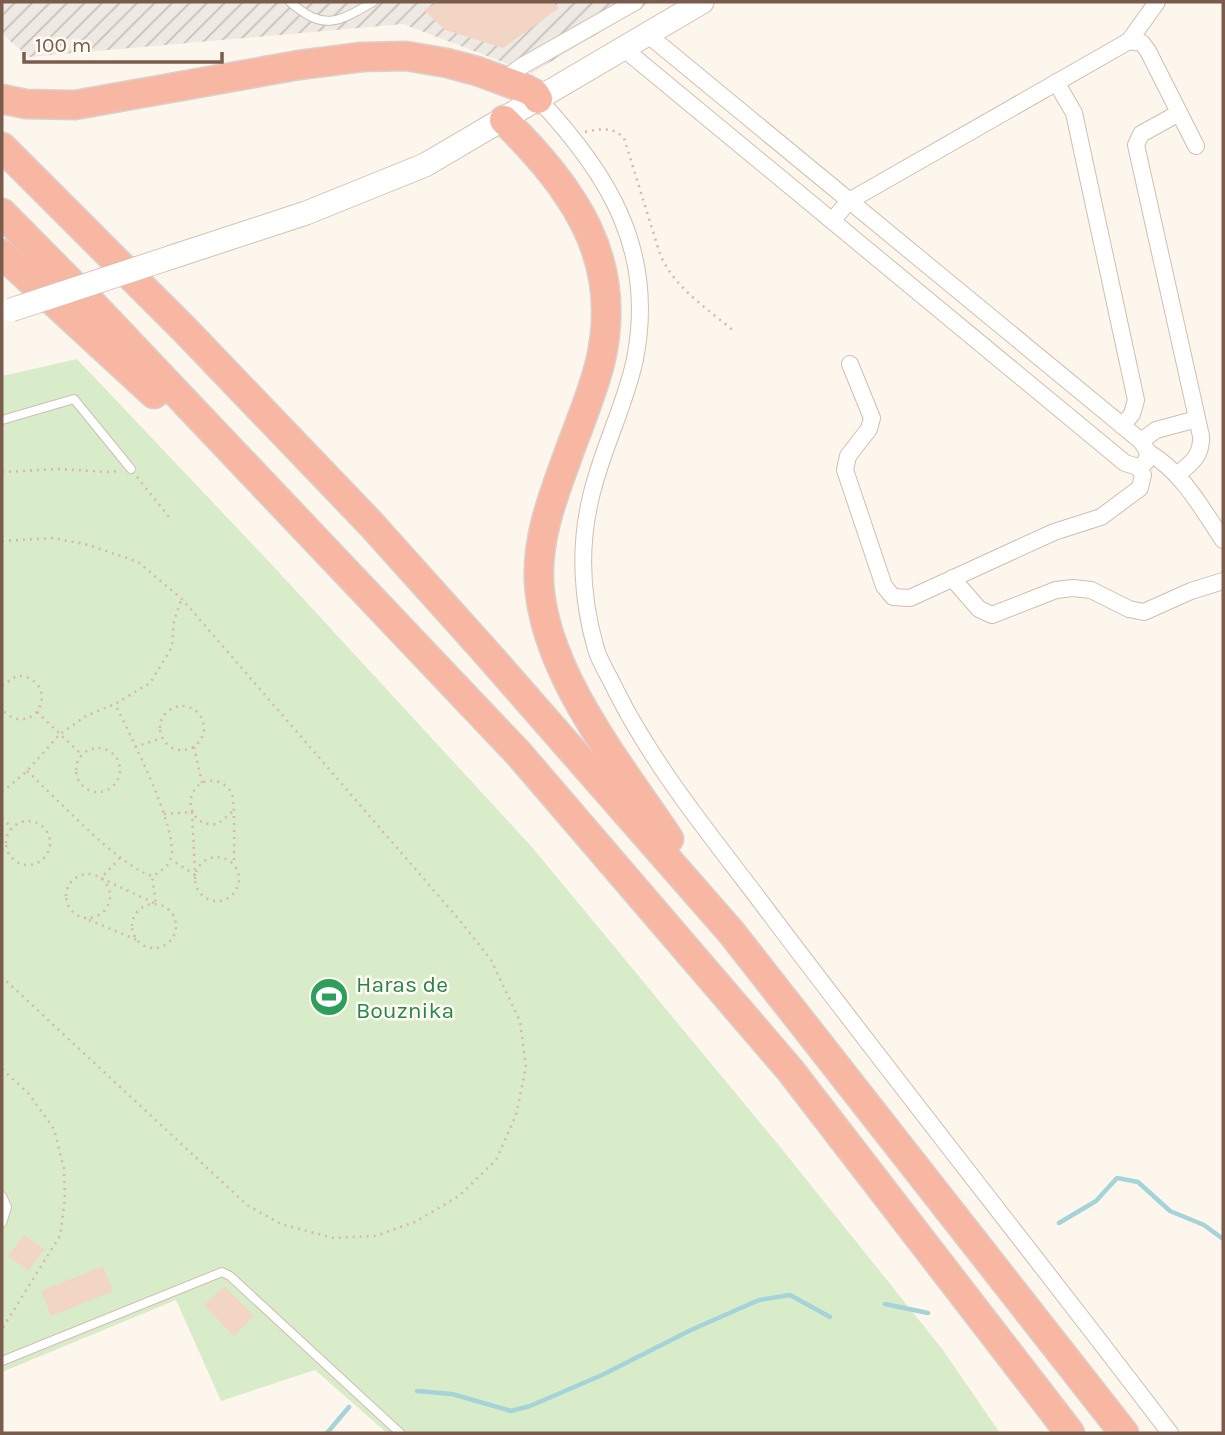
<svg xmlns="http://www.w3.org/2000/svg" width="1225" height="1435" viewBox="0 0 1225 1435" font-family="Karla,sans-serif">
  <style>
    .industrial { fill: url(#industrial-furrows) }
    .green { fill: #d8ecc9 }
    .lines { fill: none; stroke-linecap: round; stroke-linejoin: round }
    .stream { stroke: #a5d3da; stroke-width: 4.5 }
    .building { fill: #f3d5c3 }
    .lane-casing { stroke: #d1beb0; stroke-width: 10 }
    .street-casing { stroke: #d1beb0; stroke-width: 18 }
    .secondary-casing { stroke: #d6c0b0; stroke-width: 25 }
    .highway-casing { stroke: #dad1cd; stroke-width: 31 }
    .path { stroke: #d9b8a5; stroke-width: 2.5; stroke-dasharray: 2 5; stroke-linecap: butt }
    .lane { stroke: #fff; stroke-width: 8 }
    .street { stroke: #fff; stroke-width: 16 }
    .secondary { stroke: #fff; stroke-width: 23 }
    .highway { stroke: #f7b7a3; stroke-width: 28 }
    .secondary-bridge-casing { stroke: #d6c0b0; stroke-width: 25; stroke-linecap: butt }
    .secondary-bridge { stroke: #fff; stroke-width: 23 }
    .labels { text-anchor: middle; stroke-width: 5; stroke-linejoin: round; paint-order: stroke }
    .leisure-label { font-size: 23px; fill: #27864d; stroke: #fffaf3; text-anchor: start }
  </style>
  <defs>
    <pattern id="industrial-furrows" width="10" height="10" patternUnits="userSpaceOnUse" patternTransform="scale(1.75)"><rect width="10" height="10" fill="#efe9e4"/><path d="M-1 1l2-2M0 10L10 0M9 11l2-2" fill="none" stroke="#c7c0bb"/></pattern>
  </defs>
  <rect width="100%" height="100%" fill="#fdf6ec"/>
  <path class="industrial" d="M2,2H651L532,73L403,24L29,57L2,34Z"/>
  <path class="green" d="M77,359L274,567L531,846L781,1148L943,1350L1000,1433H387L315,1370L221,1401L176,1300L2,1372V376Z"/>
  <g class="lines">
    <path class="stream" d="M1059,1223L1096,1201L1117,1178L1138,1182L1170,1211L1204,1225L1223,1239
      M885,1304L928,1313
      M417,1391L452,1394L511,1411L530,1406L602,1375L691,1330L759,1300L790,1295L830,1317
      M327,1433L349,1407"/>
  </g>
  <path class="building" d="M439,2H552L559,8L503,48L445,30L424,10Z
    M24,1235L44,1249L28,1271L8,1256Z
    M103,1266L113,1291L51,1316L41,1291Z
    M224,1286L254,1316L234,1336L204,1305Z"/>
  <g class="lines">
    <g class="lane-casing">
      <path id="lane" d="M290,2C324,31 337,23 373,2
        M2,420L74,399L131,469
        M2,1196L7,1207L2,1223
        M2,1361L222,1272L230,1276L400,1433"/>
    </g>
    <g class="street-casing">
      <path id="street" d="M1129,41L1157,2
        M623,48L1125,463L1138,467L1146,462L1148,452L1141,441L647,34
        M503,80L522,66L635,2
        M1056,82L1074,113L1136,400L1132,414L1122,426
        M538,99C609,174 656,251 635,359C625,407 600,453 590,501C579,549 582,601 596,649C600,663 610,677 616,691C654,766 707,831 758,898C893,1078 1034,1254 1170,1433
        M832,221L849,201L1129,41L1142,43L1148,51L1196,146
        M850,364L872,418L869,429L848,456L845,470L884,586L893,597L910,598L1054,532L1101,517L1140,488L1143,475L1138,467
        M1141,441L1156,430L1197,419
        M1148,452C1183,473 1201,507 1223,540
        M1178,474C1192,463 1202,455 1201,436L1136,145L1141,134L1179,113
        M952,578L979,609L992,615L1056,590L1073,588L1091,590L1129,609L1144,612L1191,591L1223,581"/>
    </g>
    <g class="secondary-casing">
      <path id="secondary" d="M172,257L306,213L425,165L702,2"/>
    </g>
    <g class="highway-casing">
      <path id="highway" d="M2,99L26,104L75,105L299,65L362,57L406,56L447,63L477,71L526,89L535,94L538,99
        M504,120C573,189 625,259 600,363C592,395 578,427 567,458C552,499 537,538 539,582C544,673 620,765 669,839
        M2,147L186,331L371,524L485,651L731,932L1124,1433
        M2,213L95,307L519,754L790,1070L1070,1433
        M2,254L154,394"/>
    </g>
    <path class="path" d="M585,132C600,129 612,126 624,138L660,254C674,288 708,309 735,332
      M2,472L59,469L107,472L121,471
      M137,477L169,517
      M2,541L53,538L89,545L138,562L182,599L462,923L491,960L520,1021L526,1067L516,1115L496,1160L459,1196L415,1222L375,1236L333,1238L281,1224L247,1205L2,977
      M2,686L16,676C37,675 49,694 37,712C25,723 12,721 2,709
      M160 728a22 22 0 1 1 44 0a22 22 0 1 1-44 0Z
      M37,712L82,755
      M135,747L162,738
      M194,747L202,783
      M76 770a22 22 0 1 1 44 0a22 22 0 1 1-44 0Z
      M27,771C57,798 117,865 152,876C160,872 169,866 171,858C179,829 129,733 115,704
      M2,792L27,771L60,734L86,716L115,704L150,683L172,647L174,621L181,600
      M232,812L218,824C181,829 183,777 215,781C222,782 229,787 232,794C235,800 234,854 234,865
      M164,814L192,812L195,875L172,860
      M2,818L12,828
      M6 843a22 22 0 1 1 44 0a22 22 0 1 1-44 0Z
      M195 879a22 22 0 1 1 44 0a22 22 0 1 1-44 0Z
      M120,858L101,878L156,904L152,876
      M66 896a22 22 0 1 1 44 0a22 22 0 1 1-44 0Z
      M132 926a22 22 0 1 1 44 0a22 22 0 1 1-44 0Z
      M89,920L137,940
      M2,1069L29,1094L54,1129L64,1169L65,1199L60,1236L2,1329"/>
    <use href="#lane" class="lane"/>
    <use href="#street" class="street"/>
    <use href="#secondary" class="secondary"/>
    <use href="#highway" class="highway"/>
    <g class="secondary-bridge-casing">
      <path id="secondary-bridge" d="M11,310L172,257"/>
    </g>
    <use href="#secondary-bridge" class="secondary-bridge"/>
  </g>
  <defs>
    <g id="stadium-disc" transform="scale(2.0125)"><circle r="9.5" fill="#2e9e5b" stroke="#fffaf3"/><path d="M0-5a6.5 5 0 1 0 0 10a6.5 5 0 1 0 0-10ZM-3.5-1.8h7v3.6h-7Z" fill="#fff"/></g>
  </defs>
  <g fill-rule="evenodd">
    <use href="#stadium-disc" x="329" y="997"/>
  </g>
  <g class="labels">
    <g class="leisure-label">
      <text x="356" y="992">Haras de<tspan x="356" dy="26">Bouznika</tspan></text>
    </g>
  </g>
  <rect width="1225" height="1435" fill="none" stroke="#7a5c4d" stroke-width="7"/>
  <path d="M24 52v10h198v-10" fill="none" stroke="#7a5c4d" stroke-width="3.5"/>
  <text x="35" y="52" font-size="21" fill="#7a5c4d" stroke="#fffaf3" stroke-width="5" paint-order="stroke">100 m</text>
</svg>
